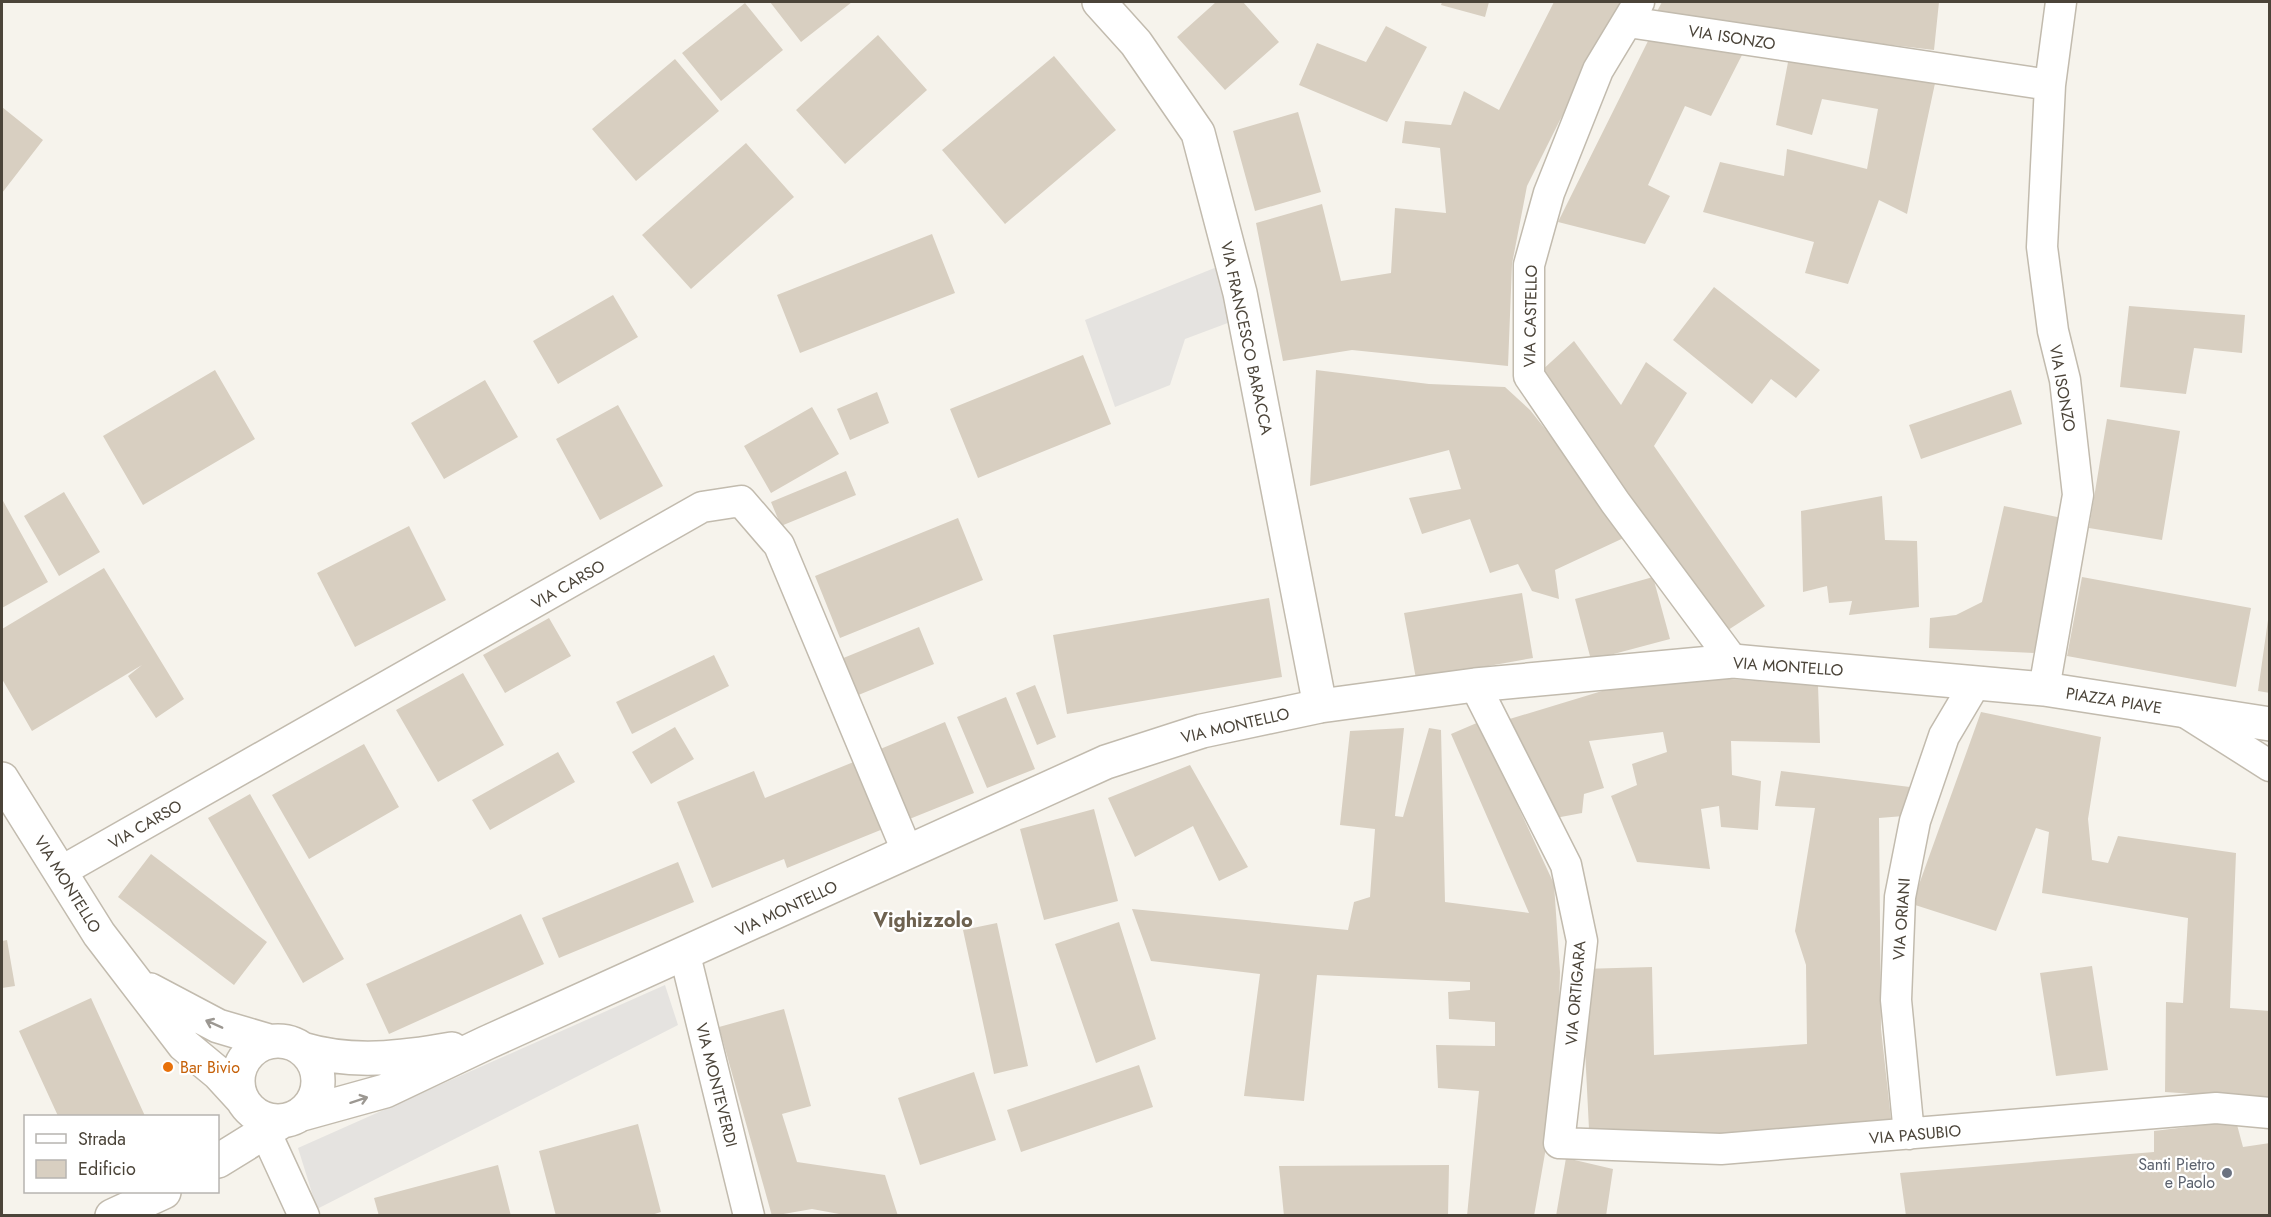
<svg xmlns="http://www.w3.org/2000/svg" width="2271" height="1217" viewBox="0 0 2271 1217" font-family="Jost,sans-serif">
  <style>
    .parking { fill: #e5e3e0 }
    .building { fill: #d8cfc1 }
    .lines { fill: none; stroke-linecap: round; stroke-linejoin: round }
    .minor-casing { stroke: #c2bbae; stroke-width: 33 }
    .tertiary-casing { stroke: #c2bbae; stroke-width: 36 }
    .minor { stroke: #fff; stroke-width: 30 }
    .tertiary { stroke: #fff; stroke-width: 33 }
    .oneway { stroke: #9c9892 }
    .food-dot { fill: #e8710a; stroke: #fff; stroke-width: 2 }
    .worship-dot { fill: #6b7280; stroke: #fff; stroke-width: 2 }
    .labels { text-anchor: middle; stroke-width: 4.5; stroke-linejoin: round; paint-order: stroke }
    .street-label { font-size: 16px; fill: #4b4439; stroke: #fff }
    .food-label { font-size: 16px; fill: #c56008; stroke: #fff; text-anchor: start }
    .worship-label { font-size: 16px; fill: #5b616d; stroke: #fff; text-anchor: end }
    .quarter-label { font-size: 20px; font-weight: bold; fill: #6e6250; stroke: #fff }
  </style>
  <rect width="100%" height="100%" fill="#f6f3ec"/>
  <path class="parking" d="M1217,267L1233,321L1185,339L1170,385L1115,407L1085,320Z
    M665,985L678,1025L317,1209L298,1148Z"/>
  <path class="building" d="M770,2H852L801,42Z
    M1216,2H1243L1279,42L1225,90L1177,37Z
    M1442,2H1489L1485,17L1441,5Z
    M1554,2H1625L1560,120L1527,186L1512,264L1508,366L1352,350L1283,361L1256,223L1322,204L1341,281L1391,273L1395,208L1446,213L1440,148L1402,143L1405,121L1451,125L1464,91L1499,110Z
    M1662,2H1939L1934,50L1654,17Z
    M745,3L783,50L721,101L682,53Z
    M1386,26L1427,47L1387,122L1299,85L1317,43L1366,62Z
    M878,35L927,90L845,164L796,110Z
    M1650,37L1742,55L1711,116L1685,106L1648,185L1670,196L1645,244L1558,222Z
    M1054,56L1116,130L1005,224L942,150Z
    M1789,57L1937,74L1907,214L1879,200L1848,284L1805,273L1814,242L1703,212L1720,162L1784,176L1787,149L1867,169L1878,109L1822,99L1812,135L1776,125Z
    M675,59L719,111L636,181L592,129Z
    M2,107L43,140L2,193Z
    M1298,112L1321,192L1255,211L1233,131Z
    M746,143L794,197L691,289L642,235Z
    M932,234L955,293L800,353L777,295Z
    M1714,287L1820,370L1796,398L1771,379L1752,404L1673,340Z
    M613,295L638,337L558,384L533,341Z
    M2129,306L2245,315L2242,353L2194,348L2186,394L2120,387Z
    M1574,341L1621,405L1646,362L1687,393L1654,446L1765,606L1725,632L1540,372Z
    M1083,355L1111,424L978,478L950,409Z
    M215,370L255,439L143,505L103,436Z
    M1316,370L1429,384L1505,387L1530,410L1630,535L1555,570L1559,599L1532,591L1518,564L1490,573L1470,519L1422,534L1409,498L1461,489L1449,450L1310,486Z
    M485,380L518,437L444,479L411,423Z
    M2011,390L2022,424L1921,459L1909,425Z
    M877,392L889,423L850,440L837,409Z
    M618,405L663,486L600,520L556,439Z
    M812,407L839,454L771,493L744,446Z
    M2107,419L2180,431L2162,540L2089,528Z
    M846,471L856,495L781,526L771,502Z
    M64,492L100,552L59,576L24,516Z
    M1882,496L1885,540L1917,541L1919,607L1849,615L1852,601L1829,603L1827,586L1803,592L1801,511Z
    M2,499L48,582L2,608Z
    M2004,506L2062,518L2036,653L1929,648L1930,618L1956,615L1982,602Z
    M958,518L983,580L840,638L815,576Z
    M409,526L446,600L355,647L317,573Z
    M104,568L184,699L156,718L128,676L142,665L32,731L2,679V629Z
    M1653,577L1670,639L1591,660L1575,599Z
    M2082,577L2251,608L2236,687L2067,656Z
    M1522,593L1533,658L1416,679L1404,613Z
    M1269,598L1282,677L1067,714L1053,635Z
    M549,618L571,656L505,693L483,655Z
    M2268,620H2270V693L2258,691Z
    M919,627L934,664L856,696L841,659Z
    M714,655L729,686L632,734L616,702Z
    M463,673L504,745L438,782L396,710Z
    M1658,674L1818,685L1820,743L1731,741L1732,775L1761,781L1758,830L1721,827L1719,806L1701,809L1710,869L1637,862L1611,796L1637,785L1632,764L1667,752L1663,732L1589,741L1604,788L1584,794L1582,813L1550,819L1503,721Z
    M1035,685L1056,737L1037,745L1016,693Z
    M1006,697L1035,769L987,788L957,717Z
    M1981,712L2101,737L2088,819L2092,860L2108,863L2118,836L2236,853L2230,1008L2270,1011V1099L2165,1092L2166,1002L2183,1003L2188,918L2042,893L2049,832L2036,828L1996,931L1912,904Z
    M945,722L974,793L907,820L878,750Z
    M1479,722L1554,884L1560,972L1557,1085L1534,1216H1467L1479,1091L1438,1088L1436,1045L1495,1046V1022L1449,1019L1448,992L1470,990V982L1317,975L1304,1101L1244,1096L1260,974L1151,961L1132,909L1348,930L1354,902L1370,897L1375,829L1340,825L1350,731L1404,728L1395,816L1403,817L1429,728L1441,730L1445,902L1529,913L1451,734Z
    M675,727L694,759L651,784L632,752Z
    M364,744L399,807L309,859L272,795Z
    M558,752L575,782L490,830L472,800Z
    M856,761L883,829L787,868L784,859L712,888L677,802L754,771L765,798Z
    M1190,765L1248,867L1219,881L1193,826L1135,857L1108,798Z
    M1781,771L1910,787L1904,816L1879,818L1881,1029L1891,1119L1777,1135L1589,1129L1581,969L1652,967L1654,1055L1807,1044L1806,965L1795,931L1815,808L1775,806Z
    M250,794L344,959L303,983L208,818Z
    M1094,809L1118,901L1044,920L1020,829Z
    M151,854L267,942L234,985L118,897Z
    M678,862L694,902L559,958L542,918Z
    M521,914L544,964L389,1034L366,984Z
    M1119,922L1156,1039L1096,1063L1055,944Z
    M997,923L1028,1066L994,1074L963,930Z
    M7,940L15,986L2,988V941Z
    M2092,966L2108,1070L2056,1076L2040,973Z
    M91,998L145,1116H58L19,1031Z
    M784,1009L811,1106L782,1114L797,1162L885,1175L898,1216H850L812,1209L772,1216L719,1027Z
    M1139,1065L1153,1107L1021,1152L1007,1110Z
    M974,1072L996,1140L920,1165L898,1098Z
    M2236,1121L2243,1147L2270,1143V1216H1906L1900,1173L2154,1152V1131Z
    M638,1124L661,1212L648,1216H556L539,1151Z
    M1566,1158L1613,1169L1606,1216H1556Z
    M498,1165L511,1216H379L374,1198Z
    M1449,1165L1448,1216H1284L1279,1166Z"/>
  <g class="lines">
    <g class="minor-casing">
      <path id="minor" d="M1639,2L1598,70L1549,193L1529,265V376L1615,502L1733,661
        M1628,22L2050,85
        M1475,685L1566,865L1582,941L1559,1143L1721,1149L2216,1108L2270,1113
        M2044,689L2078,495L2065,380L2053,331L2042,247L2050,85L2061,2
        M2185,712L2270,766
        M60,872L702,507L741,501L779,545L907,851
        M685,955L749,1216
        M258,1116L304,1216
        M1909,1134L1896,1000L1900,897L1915,821L1944,736L1976,682"/>
    </g>
    <g class="tertiary-casing">
      <path id="tertiary" d="M1099,2L1136,43L1198,133L1240,293L1320,706
        M2,779L99,934L184,1045L219,1074L241,1098
        M150,990L218,1026L269,1041
        M238 1081a40 40 0 1 1 80 0a40 40 0 1 1-80 0Z
        M302,1049C351,1064 402,1058 452,1049
        M302,1114L385,1091L486,1043L1106,762L1202,731L1320,706L1475,685L1733,661L2044,689L2270,724
        M218,1161L281,1122
        M112,1216L164,1192"/>
    </g>
    <use href="#minor" class="minor"/>
    <use href="#tertiary" class="tertiary"/>
  </g>
  <defs><path id="oneway-shaft" d="M-6 0H5M1.5-3L5.5 0L1.5 3" fill="none" stroke-width="1.6" stroke-linecap="round" stroke-linejoin="round" transform="scale(1.5)"/></defs>
  <g class="oneway">
    <use href="#oneway-shaft" transform="translate(214 1024) rotate(-156)"/>
    <use href="#oneway-shaft" transform="translate(359 1100) rotate(-18)"/>
  </g>
  <circle class="food-dot" cx="168" cy="1067" r="6"/>
  <circle class="worship-dot" cx="2227" cy="1173" r="6"/>
  <g class="labels">
    <g class="street-label">
      <text transform="translate(1732 37) rotate(9)" y="6">VIA ISONZO</text>
      <text transform="translate(1530 316) rotate(-89)" y="6">VIA CASTELLO</text>
      <text transform="translate(1247 338) rotate(78)" y="6">VIA FRANCESCO BARACCA</text>
      <text transform="translate(2063 388) rotate(80)" y="6">VIA ISONZO</text>
      <text transform="translate(568 584) rotate(-30)" y="6">VIA CARSO</text>
      <text transform="translate(1788 666) rotate(4)" y="6">VIA MONTELLO</text>
      <text transform="translate(2114 700) rotate(9)" y="6">PIAZZA PIAVE</text>
      <text transform="translate(1235 725) rotate(-13)" y="6">VIA MONTELLO</text>
      <text transform="translate(145 824) rotate(-30)" y="6">VIA CARSO</text>
      <text transform="translate(68 884) rotate(58)" y="6">VIA MONTELLO</text>
      <text transform="translate(786 908) rotate(-25)" y="6">VIA MONTELLO</text>
      <text transform="translate(1901 919) rotate(-86)" y="6">VIA ORIANI</text>
      <text transform="translate(1575 993) rotate(-85)" y="6">VIA ORTIGARA</text>
      <text transform="translate(717 1085) rotate(76)" y="6">VIA MONTEVERDI</text>
      <text transform="translate(1915 1134) rotate(-5)" y="6">VIA PASUBIO</text>
    </g>
    <g class="food-label">
      <text x="180" y="1073">Bar Bivio</text>
    </g>
    <g class="worship-label">
      <text x="2215" y="1170">Santi Pietro<tspan x="2215" dy="18">e Paolo</tspan></text>
    </g>
    <g class="quarter-label">
      <text x="923" y="927">Vighizzolo</text>
    </g>
  </g>
  <rect width="2271" height="1217" fill="none" stroke="#4b4439" stroke-width="6"/>
  <rect x="24" y="1115" width="195" height="78" fill="#ffffff" stroke="#b7b4b0" stroke-width="1.5"/>
  <rect x="36" y="1134" width="30" height="9" fill="#ffffff" stroke="#b7b4b0" stroke-width="1.5"/>
  <text x="78" y="1145" font-size="18" fill="#4b4439">Strada</text>
  <rect x="36" y="1160" width="30" height="18" fill="#d8cfc1" stroke="#b7b4b0" stroke-width="1.5"/>
  <text x="78" y="1175" font-size="18" fill="#4b4439">Edificio</text>
</svg>
